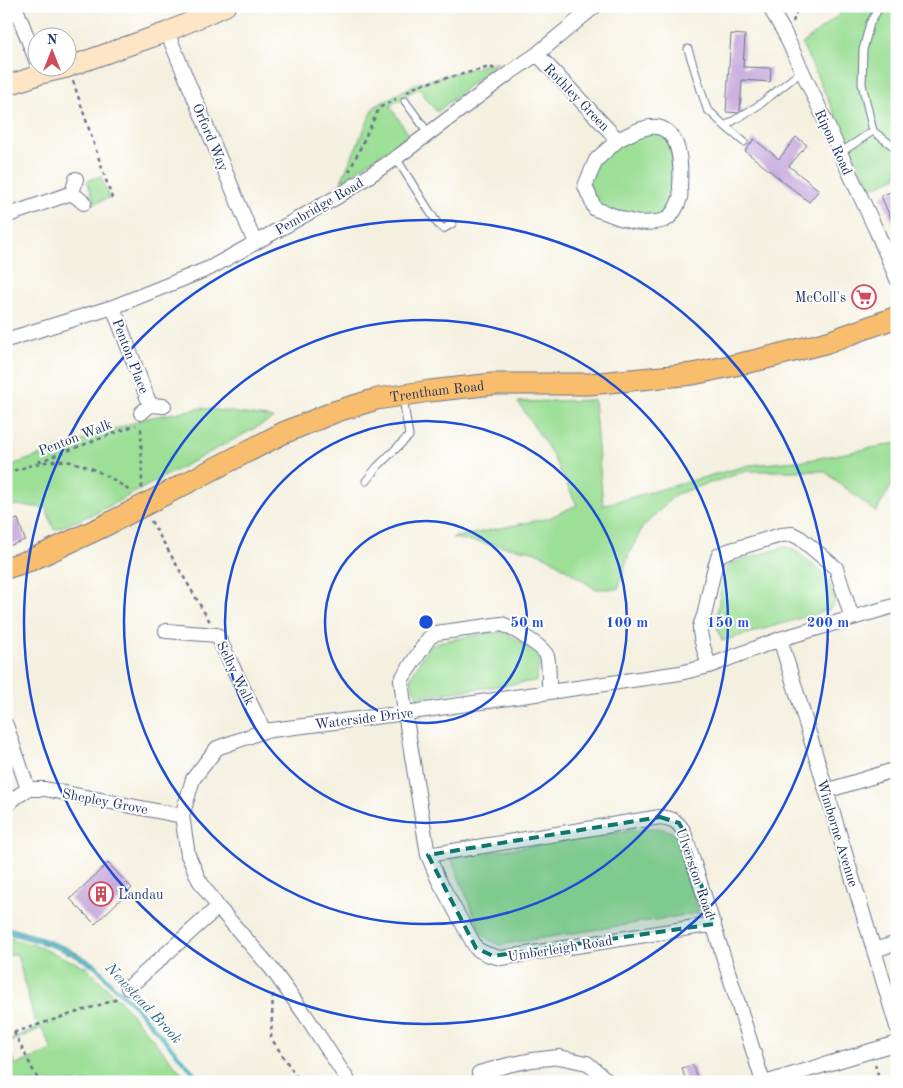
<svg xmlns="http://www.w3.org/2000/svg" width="903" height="1088" viewBox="0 0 903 1088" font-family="'Old Standard TT',serif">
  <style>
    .green { fill: #9cdf96; stroke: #5c877a; fill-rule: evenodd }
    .water { fill: #43b1c0; stroke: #2f708f }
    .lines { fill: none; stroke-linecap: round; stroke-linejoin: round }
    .stream { stroke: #43b1c0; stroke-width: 4 }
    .building { fill: #c6a7dc }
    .lane-casing { stroke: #67738b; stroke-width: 9 }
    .street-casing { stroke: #67738b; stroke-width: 16 }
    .secondary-casing { stroke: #67738b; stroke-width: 21 }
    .primary-casing { stroke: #67738b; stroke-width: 23 }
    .path { stroke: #67738b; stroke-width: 2.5; stroke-dasharray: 4 4; stroke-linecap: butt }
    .lane { stroke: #fff; stroke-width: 7 }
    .street { stroke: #fff; stroke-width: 14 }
    .secondary { stroke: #fde5c5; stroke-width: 19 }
    .primary { stroke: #f9be6d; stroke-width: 21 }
    .marked { fill: #0f766e; fill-opacity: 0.2; stroke: #0f766e; stroke-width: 4; stroke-dasharray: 10 6; stroke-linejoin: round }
    .ring { fill: none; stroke: #1d4ed8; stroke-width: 2.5 }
    .labels { text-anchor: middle; stroke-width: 4; stroke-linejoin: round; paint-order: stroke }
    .street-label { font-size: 14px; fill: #1b2f5e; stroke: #fff }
    .poi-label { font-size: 14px; fill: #1b2f5e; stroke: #fff; text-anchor: end }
    .water-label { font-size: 15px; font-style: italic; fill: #2b6385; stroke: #fff }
    .centre { fill: #1d4ed8; stroke: #fff; stroke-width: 2.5 }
    .ring-label { font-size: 15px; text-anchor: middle; font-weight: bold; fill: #1d4ed8; stroke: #fff; stroke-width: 4; stroke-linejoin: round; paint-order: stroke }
  </style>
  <rect width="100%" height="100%" fill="#fff"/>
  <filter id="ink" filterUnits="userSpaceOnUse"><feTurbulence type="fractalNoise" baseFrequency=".02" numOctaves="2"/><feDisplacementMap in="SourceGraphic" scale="10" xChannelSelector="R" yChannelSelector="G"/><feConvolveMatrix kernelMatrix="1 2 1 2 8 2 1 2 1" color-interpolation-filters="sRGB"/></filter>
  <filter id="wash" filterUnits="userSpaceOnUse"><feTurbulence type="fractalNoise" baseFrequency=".0096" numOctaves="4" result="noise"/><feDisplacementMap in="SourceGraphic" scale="20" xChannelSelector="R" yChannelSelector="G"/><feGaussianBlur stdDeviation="1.12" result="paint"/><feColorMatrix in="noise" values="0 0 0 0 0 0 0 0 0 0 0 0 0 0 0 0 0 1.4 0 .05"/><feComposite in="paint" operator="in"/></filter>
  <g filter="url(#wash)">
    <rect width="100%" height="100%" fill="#f4f0df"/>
    <path class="green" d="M850,6H897V177L870,189L802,44Z
      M499,61L437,112L418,88L390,106L409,135L341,181L374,107L415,84Z
      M659,130L673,143L678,198L663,217L636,220L597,206L588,185L598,161L620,142Z
      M101,176L109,198L95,203L87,181Z
      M594,400L603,505L749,465L809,460L897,443V476L876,512L824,471H747L676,494L642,528L629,554L618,589H595L549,558L533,551L452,538L549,518L577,505L549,449L518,402Z
      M202,408L274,418L96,513L54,530L46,508L16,505L6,509V467L147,418Z
      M784,547L791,548L796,551L826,576L833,593L835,602L829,610L722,641L716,623L720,593L727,565Z
      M505,632L541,656L536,681L417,697L410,679L427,649L438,642L489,633Z
      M648,828C659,828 668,828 676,836L699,913L499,945L489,940L482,934L451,858Z
      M6,937L34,945L86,967L122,1003L189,1082H6V1042L39,1026L34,1019L17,954L6,956ZM42,1028L52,1050L16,1065L6,1044Z"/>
    <path class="water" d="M6,926L37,936L68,948L98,965L90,966C66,948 34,942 6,933Z"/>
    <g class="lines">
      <path class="stream" d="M91,963L96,966L111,984L130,1001L202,1082"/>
    </g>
    <g id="blocks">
      <path class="building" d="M731,34L745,35L743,67L771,68L770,82L742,80L740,113L726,112Z
        M796,137L807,145L789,166L819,190L809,202L745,151L754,139L779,159Z
        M897,189V232L881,196Z
        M18,519L25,540L6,547V523Z
        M108,863L132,888L95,924L70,899Z
        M693,1065L698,1081L686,1082L682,1068Z"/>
    </g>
  </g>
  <g filter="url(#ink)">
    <use href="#blocks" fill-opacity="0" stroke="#67738b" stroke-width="1"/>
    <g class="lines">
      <g class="lane-casing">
        <path id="lane" d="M688,49L707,109L725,126
          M405,101L429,134
          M873,131L897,149
          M744,142L725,126L759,105L802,71
          M840,153L873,131L862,84L863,50L870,23L880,6
          M396,158L437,223L443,229L452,224
          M366,481L377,467L409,436L403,398"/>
      </g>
      <g class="street-casing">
        <path id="street" d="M15,6L38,65
          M769,6L784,32L877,232L897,279
          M167,32L255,243
          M537,54L618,140C629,134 649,123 661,128C682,136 681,169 680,187C680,190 681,195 680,198C678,206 672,216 665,220C662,221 657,222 654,222C631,226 616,215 595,209L585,186L596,160L618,140
          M76,179L72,193L84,203
          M6,216L72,193
          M113,307L150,405
          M6,340L113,307L210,268L337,197L396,158L508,74L537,54L595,6
          M141,413L150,405L164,406
          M166,631L217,635L264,731
          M780,639L803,713L897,1027
          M709,666C706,655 699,638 700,627C701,622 704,617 705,612C709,593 712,573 719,555L728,551L781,535L792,534L800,538L836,568L852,618
          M549,692C549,685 549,661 547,656C544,647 512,628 502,624L436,633L429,638L401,680L405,713L428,855L438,879L476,948C483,954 492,956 501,958L714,924
          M6,725L28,789
          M28,789H45L182,816
          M826,791L897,769
          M6,806L16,797L28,789
          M428,855L660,817C673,819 677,820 684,832L763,1082
          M874,950L897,943
          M128,988L218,907
          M479,1073L508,1065L532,1060L559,1057L587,1063L609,1082
          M349,1082L306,1016L271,968L218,907L199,880L188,855L182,816L193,779L217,748L264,731L405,713L680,673L709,666L780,639L897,605
          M768,1082L897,1043"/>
      </g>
      <g class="secondary-casing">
        <path id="secondary" d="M68,67L167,32L226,6
          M6,86L41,74L67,68"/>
      </g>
      <g class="primary-casing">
        <g id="primary">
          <path id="s1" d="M6,568L31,560L102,527L283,433L337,411L377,399L430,391L493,384H589L693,374L758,360L828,342L897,317"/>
        </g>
      </g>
      <path class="path" d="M793,22L798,6
        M73,81L112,198
        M407,92L419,85L490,67L495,69
        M349,172L379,108L396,99
        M38,462L136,425
        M28,466C37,464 47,461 56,461C80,459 112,477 131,492
        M6,473L29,466
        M141,488L142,487L141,426
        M151,521L210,622
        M273,994L271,1038L300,1082
        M14,1032L39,1082
        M6,1035L115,1000L118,997
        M875,1064L880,1082"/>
      <use href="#lane" class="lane"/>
      <use href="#street" class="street"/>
      <use href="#secondary" class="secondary"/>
      <use href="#primary" class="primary"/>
    </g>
  </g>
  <path class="marked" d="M660,817L679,823L684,832L714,924L493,956L476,948L428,855Z"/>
  <g class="ring">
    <circle cx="426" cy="622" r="101"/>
    <circle cx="426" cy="622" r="201"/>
    <circle cx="426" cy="622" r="302"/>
    <circle cx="426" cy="622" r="402"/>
  </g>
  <defs>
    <g id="supermarket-ring" transform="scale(1.25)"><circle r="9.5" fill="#fff" stroke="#d1495b" stroke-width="1.5"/><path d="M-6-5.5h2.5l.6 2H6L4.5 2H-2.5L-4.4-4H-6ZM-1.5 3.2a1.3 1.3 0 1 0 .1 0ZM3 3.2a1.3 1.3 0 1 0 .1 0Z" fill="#d1495b"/></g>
    <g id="building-ring" transform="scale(1.25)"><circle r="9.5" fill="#fff" stroke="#d1495b" stroke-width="1.5"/><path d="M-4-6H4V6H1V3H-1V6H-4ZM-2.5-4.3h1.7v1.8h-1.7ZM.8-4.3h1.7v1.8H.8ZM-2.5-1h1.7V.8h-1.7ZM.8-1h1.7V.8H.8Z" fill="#d1495b"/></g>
  </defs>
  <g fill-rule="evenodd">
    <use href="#supermarket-ring" x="864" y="297"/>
    <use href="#building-ring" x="101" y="894"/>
  </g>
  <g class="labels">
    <g class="street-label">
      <text transform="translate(577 97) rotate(46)" y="5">Rothley Green</text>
      <text transform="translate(211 137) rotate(67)" y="5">Orford Way</text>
      <text transform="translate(834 142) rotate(65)" y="5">Ripon Road</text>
      <text transform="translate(319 206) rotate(-30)" y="5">Pembridge Road</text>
      <text transform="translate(131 356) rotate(69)" y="5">Penton Place</text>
      <text dy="5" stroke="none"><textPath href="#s1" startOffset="469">Trentham Road</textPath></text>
      <text transform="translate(75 437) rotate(-21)" y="5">Penton Walk</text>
      <text transform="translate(236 673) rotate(64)" y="5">Selby Walk</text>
      <text transform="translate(364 718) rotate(-7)" y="5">Waterside Drive</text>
      <text transform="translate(105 801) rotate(11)" y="5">Shepley Grove</text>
      <text transform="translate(838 833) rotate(73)" y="5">Wimborne Avenue</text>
      <text transform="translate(696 873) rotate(71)" y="5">Ulverston Road</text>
      <text transform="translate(560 948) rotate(-9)" y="5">Umberleigh Road</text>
    </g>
    <g class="poi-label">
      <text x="846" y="302">McColl's</text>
      <text x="118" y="899" text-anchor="start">Landau</text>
    </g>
    <g class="water-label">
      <text transform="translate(144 1003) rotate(47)" y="5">Newstead Brook</text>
    </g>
  </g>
  <circle cx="426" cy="622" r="8" class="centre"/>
  <g class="ring-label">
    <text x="527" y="627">50 m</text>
    <text x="627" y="627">100 m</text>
    <text x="728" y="627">150 m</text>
    <text x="828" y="627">200 m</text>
  </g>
  <rect width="903" height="1088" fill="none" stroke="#fff" stroke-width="25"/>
  <g transform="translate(52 52)"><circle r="24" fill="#ffffff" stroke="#a4acbf"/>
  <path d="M0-4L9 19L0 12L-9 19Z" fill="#d1495b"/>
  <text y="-8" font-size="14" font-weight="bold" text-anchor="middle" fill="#1b2f5e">N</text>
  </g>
</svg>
